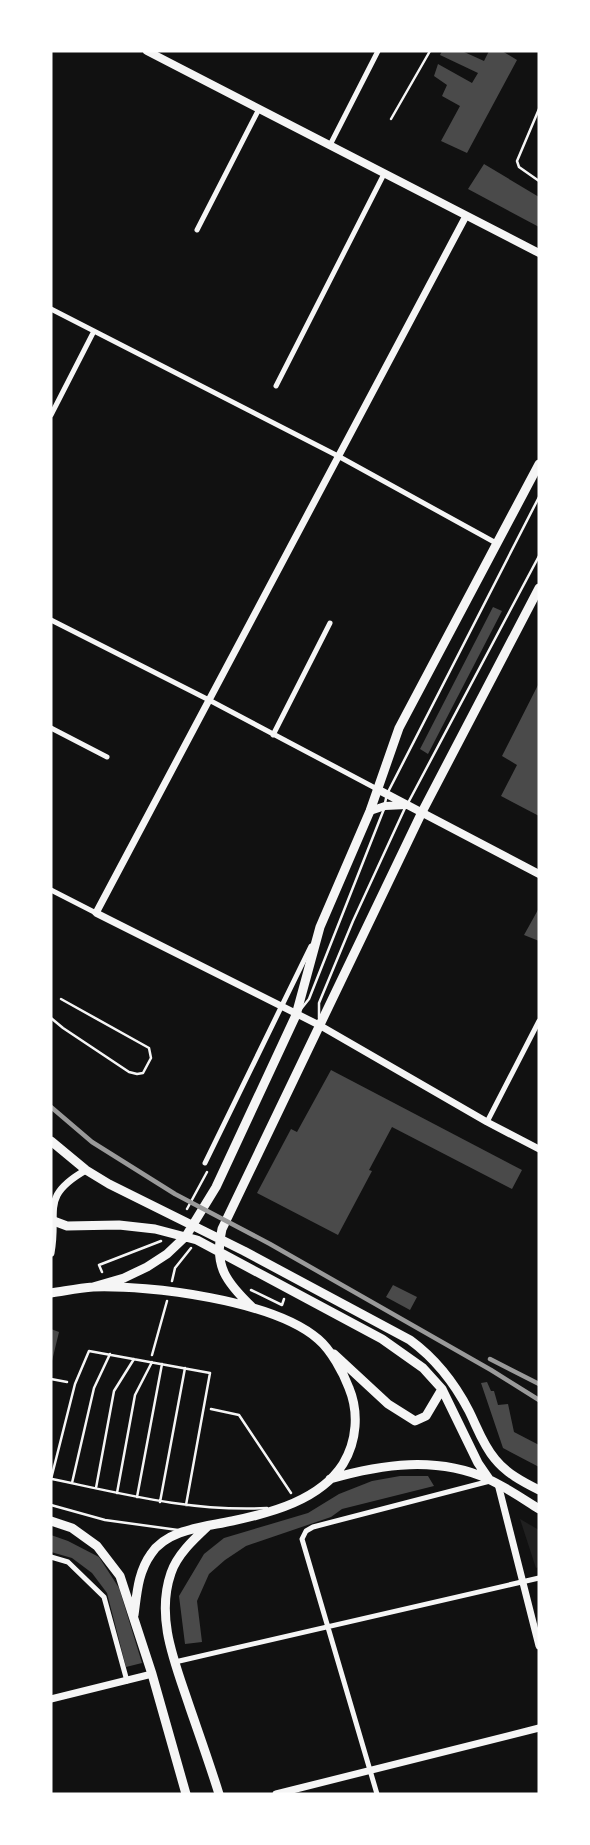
<svg xmlns="http://www.w3.org/2000/svg" width="590" height="1845" viewBox="0 0 590 1845" font-family="Jost,sans-serif">
  <style>
    .green { fill: #202020 }
    .building { fill: #4a4a4a }
    .lines { fill: none; stroke-linecap: round; stroke-linejoin: round }
    .path { stroke: #f5f5f5; stroke-width: 2.5 }
    .service { stroke: #f5f5f5; stroke-width: 2.5 }
    .minor { stroke: #f5f5f5; stroke-width: 5 }
    .tertiary { stroke: #f5f5f5; stroke-width: 7 }
    .secondary { stroke: #f5f5f5; stroke-width: 8 }
    .primary { stroke: #f5f5f5; stroke-width: 9 }
    .rail { stroke: #9a9a9a; stroke-width: 4.5 }
  </style>
  <rect width="100%" height="100%" fill="#111"/>
  <path class="green" d="M520,1519L539,1530V1567L536,1568Z"/>
  <path class="building" d="M442,51H462L484,61L489,51H502L517,60L467,153L441,141L460,106L442,96L447,85L434,76L438,64L472,83L478,73L440,55Z
    M484,164L539,197V227L468,189Z
    M493,607L502,611L428,754L420,749Z
    M539,683V816L501,796L517,765L502,756Z
    M539,908V941L524,935Z
    M331,1070L522,1170L512,1189L392,1127L369,1170L372,1171L338,1235L257,1193L291,1129L297,1132Z
    M393,1285L417,1297L410,1310L386,1297Z
    M51,1329L59,1332L52,1361L51,1360Z
    M487,1382L491,1391H494L498,1405L508,1404L514,1432L539,1445V1467L503,1448L481,1383Z
    M400,1476H428L434,1486L342,1509L331,1517L246,1546L225,1560L209,1574L197,1601L202,1642L185,1644L179,1596L204,1554L224,1538L308,1513L339,1494L372,1481Z
    M51,1535L68,1541L99,1557L119,1588L142,1663L126,1667L107,1593L92,1573L72,1558L51,1552Z"/>
  <g class="lines">
    <path class="path" d="M187,1209L207,1172
      M102,1272L99,1265L161,1241
      M172,1281L175,1268L191,1248
      M251,1290L282,1305L284,1299
      M152,1355L167,1301
      M51,1379L67,1382
      M211,1409L239,1415L291,1493"/>
    <path class="service" d="M539,109L517,161L519,167L539,181
      M391,119L430,51
      M385,803L387,794L539,497
      M408,803L539,556
      M301,1009L309,999L384,809
      M51,1018L63,1028L129,1072L137,1074L143,1073L151,1058L149,1048L61,999
      M319,1018V1003L353,921L405,808
      M51,1479L75,1384L89,1351L210,1373L186,1505
      M52,1479C123,1494 193,1512 267,1508
      M72,1483L94,1388L110,1354
      M96,1488L114,1391L134,1359
      M117,1493L135,1395L152,1362
      M137,1497L162,1364
      M160,1502L185,1368
      M51,1505L105,1520L178,1530"/>
    <path class="minor" d="M330,145L378,51
      M197,230L259,109
      M51,309L338,456L496,543
      M276,386L384,174
      M51,415L94,331
      M51,620L209,700L377,789
      M51,728L107,757
      M273,735L330,623
      M51,890L96,913
      M487,1122L539,1021
      M205,1163L311,946
      M51,1557L68,1562L104,1597L127,1681
      M175,1662L539,1578
      M377,1794L302,1539L306,1531L313,1527L490,1481"/>
    <path class="tertiary" d="M466,216L96,913L319,1025L487,1122L539,1149
      M51,1253C59,1210 39,1197 86,1170
      M498,1484L539,1646
      M51,1699L152,1674
      M276,1794L539,1728"/>
    <path class="secondary" d="M147,51L539,253
      M377,789L539,874
      M370,811L385,806L406,805"/>
    <path class="primary" d="M51,1141L86,1170L109,1184L244,1251L410,1340C436,1359 454,1382 469,1411C477,1427 483,1445 495,1459C506,1473 523,1482 539,1490
      M51,1220L67,1226L119,1225L155,1229L197,1240L382,1339L423,1368L442,1389L478,1463L489,1479
      M93,1287L124,1278L147,1267L167,1254L186,1236L216,1187L296,1015L320,927L370,811L399,728L539,464
      M51,1293C65,1291 79,1288 93,1287C150,1285 273,1300 318,1339C331,1350 343,1372 349,1388C359,1412 357,1441 343,1464C320,1500 271,1513 232,1521C205,1527 167,1529 151,1554C138,1572 137,1593 134,1615
      M252,1307C227,1283 213,1266 222,1229L422,812L539,588
      M334,1354L388,1404L415,1421L426,1416L442,1389
      M330,1479C382,1464 437,1456 488,1479C506,1487 523,1499 539,1509
      M51,1521L72,1528L97,1546L120,1576L152,1674L186,1794
      M207,1527C193,1540 177,1555 171,1573C155,1619 176,1665 190,1708C200,1737 210,1765 219,1794"/>
    <path class="rail" d="M51,1107L92,1142L175,1194L270,1244L491,1370L539,1400
      M490,1359L539,1384"/>
  </g>
  <rect width="590" height="1845" fill="none" stroke="#ffffff" stroke-width="105"/>
</svg>
